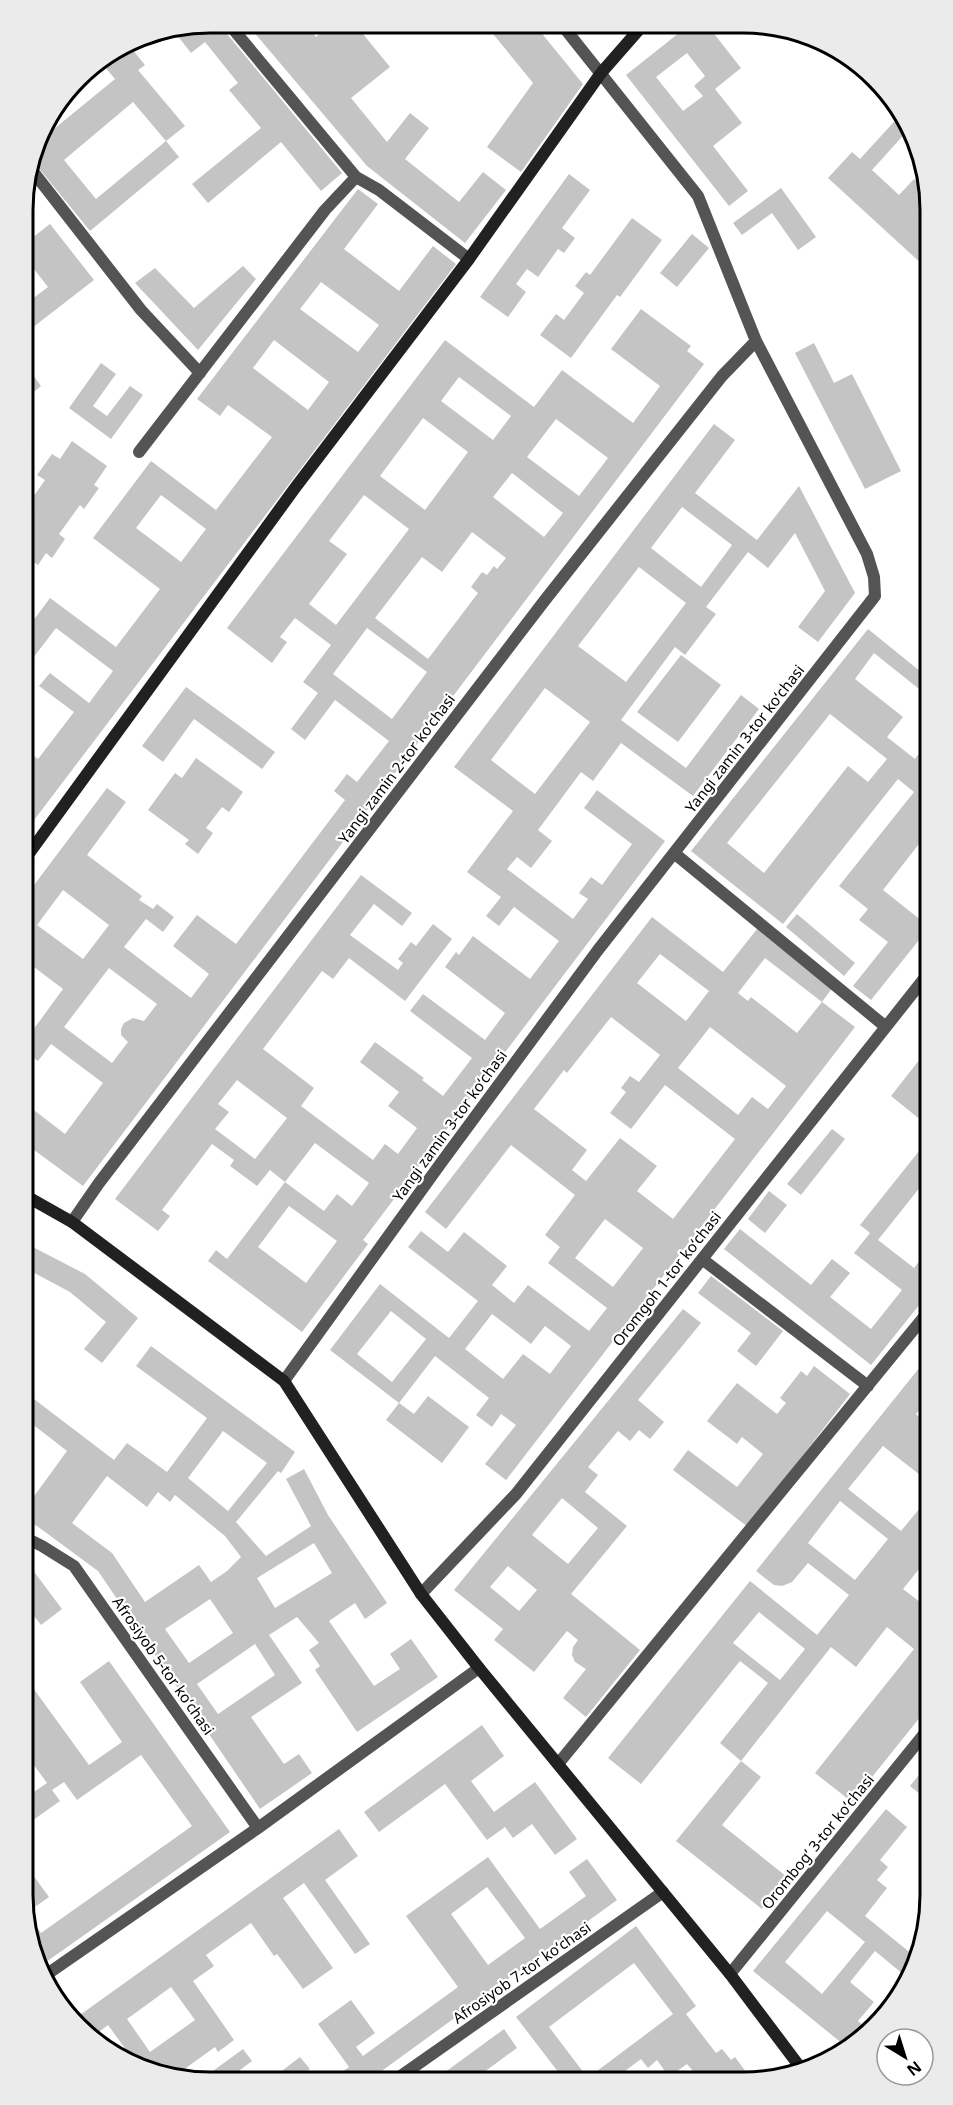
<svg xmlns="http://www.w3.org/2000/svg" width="953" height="2105" viewBox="0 0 953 2105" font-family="'Noto Sans',sans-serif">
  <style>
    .building { fill: #c4c4c4; fill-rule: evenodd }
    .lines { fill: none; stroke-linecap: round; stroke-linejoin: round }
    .street { stroke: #545454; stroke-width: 12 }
    .secondary { stroke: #212121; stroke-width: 12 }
    .labels { text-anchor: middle; stroke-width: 4.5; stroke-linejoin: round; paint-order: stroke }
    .street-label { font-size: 15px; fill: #000; stroke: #fff }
    .rim { fill: none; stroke: #000; stroke-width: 3 }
  </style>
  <rect width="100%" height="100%" fill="#fff"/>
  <path class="building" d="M210,23H218L342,173L321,191L281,142L208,203L192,184L261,128L229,90L238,83L205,42L191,53L177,35L187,27Z
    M263,23H304L316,37L333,23L376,24L363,34L390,67L351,98L387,142L410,113L429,128L405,159L459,202L483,172L506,190L465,243L367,166L253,31Z
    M485,24L535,25L583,84L521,172L487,147L533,83Z
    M689,25L708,26L741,68L715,89L742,123L713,146L748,191L729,206L626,75ZM687,53L705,76L694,86L703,96L683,111L656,77Z
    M128,44L145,65L138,70L185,126L166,141L133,102L64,160L96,199L166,141L179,157L90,231L33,161L38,142L115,79L100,61Z
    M902,113L909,129L872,170L899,195L914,179L924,188V266L828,178L852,152L860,159Z
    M569,174L590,190L562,228L575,238L564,253L558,249L538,277L527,269L516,284L526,292L508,317L480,297Z
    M781,188L816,237L798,250L772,213L742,235L733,223Z
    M358,189L378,204L344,249L399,291L433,246L456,264L25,832V749L38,759L74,712L39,686L50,673L89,703L113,671L56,628L33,658L25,652L24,633L50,598L116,647L160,589L93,538L151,461L216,510L272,437L228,405L220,416L197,399ZM321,282L379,325L358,352L300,309ZM274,340L329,382L308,410L253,368ZM161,495L206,529L181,562L136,528Z
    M632,218L662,240L620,297L617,295L571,358L540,335L556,314L564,320L584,293L575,286L586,272L590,275Z
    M50,224L94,280L23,335V306L48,287L23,255V245Z
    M692,234L709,248L677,287L660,273Z
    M243,266L256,279L198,350L135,283L155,268L194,308Z
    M641,309L691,346L687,351L704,364L83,1186L26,1144V1104L65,1134L103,1083L51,1044L38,1061L26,1052V1024L33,1030L63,989L26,961L25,897L107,788L126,802L87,855L142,896L139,900L153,909L157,904L174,917L163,932L146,919L124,947L191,998L209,974L173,946L197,915L236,944L345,800L334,791L347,774L357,782L389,741L335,700L305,740L291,729L318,693L303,682L331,645L295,618L280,637L287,642L272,663L227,628L445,340L534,407L562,370L633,423L660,386L611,349ZM459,377L511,416L493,440L441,401ZM423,418L468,452L425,510L380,476ZM556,419L608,458L579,496L527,457ZM512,473L563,513L544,537L493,497ZM364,495L409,529L336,625L309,604L347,554L329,541ZM472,532L506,558L497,569L494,566L487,575L482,572L471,587L478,593L428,659L375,618L422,557L442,572ZM367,628L427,672L392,719L333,674ZM63,890L109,925L83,959L37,925ZM109,968L157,1004L144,1021L133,1018L124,1023L121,1029V1035L128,1042L112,1063L64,1027Z
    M814,343L834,383L852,374L901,471L865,489L795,353Z
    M24,363L41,386L24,400Z
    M101,363L116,374L93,406L107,416L130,386L143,395L111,439L69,408Z
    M714,424L735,440L695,493L757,540L799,486L855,593L818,642L798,627L825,591L795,533L768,568L748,552L706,607L716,614L685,655L675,647L621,720L686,768L741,695L759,709L693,796L621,743L593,781L581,772L538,830L552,841L531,868L517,857L507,869L573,919L588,899L579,893L591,877L602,885L632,844L584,808L597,790L665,841L363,1240L368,1244L302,1332L208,1261L216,1250L227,1259L285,1182L324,1211L337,1194L352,1206L369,1183L315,1143L285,1182L270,1170L257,1186L230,1166L234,1160L212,1144L162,1210L170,1216L158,1231L115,1199L361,875L412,913L402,926L374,904L350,935L398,970L403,963L398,959L411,942L416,946L433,924L452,939L405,1001L349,958L333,979L322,971L263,1049L314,1088L301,1106L373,1160L385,1144L398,1154L417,1128L388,1106L399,1092L360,1062L375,1042L424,1078L422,1080L443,1096L472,1058L410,1011L423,994L485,1040L505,1013L445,967L456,952L459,955L473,936L530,979L559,941L514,907L499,926L486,916L501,897L467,872L513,811L454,767ZM682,507L732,545L701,587L651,548ZM639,567L686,603L626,682L578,646ZM545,688L590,722L535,794L491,760ZM237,1080L287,1118L255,1159L215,1129L229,1112L218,1104ZM289,1206L337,1241L306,1283L258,1247Z
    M72,441L107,466L94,485L99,488L84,509L80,505L59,534L65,539L52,558L46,553L38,565L24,556V510L45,480L37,475L52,454L60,459Z
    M868,629L926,676V690L924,693L874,653L855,679L903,717L887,737L915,759L926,744V835L883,890L927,925V930L871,1000L853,986L888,942L859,920L868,909L839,886L914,792L898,779L783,924L691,851ZM830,714L887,759L868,782L848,766L764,873L727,843Z
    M681,655L721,685L678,742L637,712Z
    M186,687L275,752L262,769L194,719L163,762L142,746Z
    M196,758L243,792L229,812L222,807L206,828L213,833L198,854L185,844L189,840L148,810L175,773L182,778Z
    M797,914L855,963L844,976L786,927Z
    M652,917L723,972L757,929L833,987L822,1002L765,958L738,993L748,1001L751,997L797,1033L822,1002L855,1027L506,1480L485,1464L516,1425L501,1414L492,1427L476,1415L489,1398L435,1356L399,1403L330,1350L380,1284L449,1338L478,1301L408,1247L421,1231L448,1252L464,1232L507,1266L492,1285L514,1303L528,1285L589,1331L607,1308L548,1263L560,1247L545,1235L575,1195L511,1145L446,1229L425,1212ZM660,954L709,991L686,1021L637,983ZM611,1017L660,1055L639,1082L630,1076L621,1088L626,1092L610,1113L631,1129L665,1085L735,1139L673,1219L637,1191L657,1166L620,1138L586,1181L572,1170L587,1150L534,1109L564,1070L567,1073ZM710,1027L786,1086L768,1109L752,1097L738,1115L678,1068ZM605,1219L643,1248L613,1287L575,1258ZM391,1311L426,1339L392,1382L357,1354ZM492,1314L531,1344L545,1326L571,1346L550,1374L523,1354L503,1379L465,1349Z
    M927,1050V1125L891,1096Z
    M832,1129L845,1139L801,1195L787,1184Z
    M927,1141L928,1191L921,1186L878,1240L914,1268L928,1250V1294L871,1365L724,1249L740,1229L811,1285L832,1259L850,1273L830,1297L871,1329L902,1290L854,1253L870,1233L860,1225Z
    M769,1191L787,1205L765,1233L748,1219Z
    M27,1244L85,1274L138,1318L102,1363L84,1349L106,1322L70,1292L27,1269Z
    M711,1276L783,1331L756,1366L737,1351L751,1333L698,1293Z
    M683,1309L701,1323L638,1400L664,1422L650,1439L639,1430L630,1441L618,1431L588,1467L598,1475L585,1492L627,1526L571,1594L640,1650L586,1717L563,1698L586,1669L575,1662L572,1655L573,1647L578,1640L567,1631L534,1672L494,1640L503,1629L454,1590ZM562,1498L598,1528L568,1564L532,1535ZM508,1566L537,1590L519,1611L490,1587Z
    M151,1346L295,1452L281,1473L278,1471L236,1522L266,1556L311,1526L286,1479L304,1469L328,1515L387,1603L365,1619L355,1603L329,1621L374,1686L400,1669L390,1654L411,1639L438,1677L357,1732L315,1670L320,1666L309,1650L319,1643L297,1617L269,1635L302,1683L251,1717L284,1764L299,1754L312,1773L260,1809L98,1571L37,1526L28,1523L27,1497L32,1499L67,1451L27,1420V1400L30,1396L114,1460L127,1443L167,1472L207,1418L136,1366ZM223,1431L267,1463L228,1511L188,1478ZM107,1476L147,1507L158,1492L170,1502L175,1495L225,1536L241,1557L227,1571L211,1582L199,1565L145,1602L112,1553L72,1523ZM314,1543L332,1573L275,1608L257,1578ZM210,1599L233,1633L189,1663L165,1629ZM255,1644L275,1675L218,1714L197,1684Z
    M928,1357V1399L916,1414L923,1421L927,1416L928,1417L929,1482L883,1446L848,1489L901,1531L929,1497V1568L923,1564L903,1589L929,1609V1706L852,1802L815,1773L914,1649L887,1627L856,1667L831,1647L741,1761L720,1743L768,1683L740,1661L641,1784L608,1758L750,1581L817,1635L849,1595L808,1563L792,1582L782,1586L774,1585L756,1571ZM840,1501L888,1539L855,1580L808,1543ZM759,1612L805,1649L780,1680L733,1643Z
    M814,1366L850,1394L748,1527L673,1470L688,1450L737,1487L763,1454L742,1437L737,1444L707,1421L737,1383L777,1414L786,1403L780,1398L801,1371L807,1376Z
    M428,1396L469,1427L442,1463L386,1420L399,1403L414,1414Z
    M28,1567L32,1569L62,1609L41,1625L28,1608Z
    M109,1661L230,1832L39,1967L29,1944V1915L41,1933L192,1826L141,1755L77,1800L64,1782L52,1790L60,1801L29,1823L28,1796L47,1783L28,1757V1681L89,1765L122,1742L80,1682Z
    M482,1725L504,1756L471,1781L494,1812L535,1782L577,1839L555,1855L532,1824L513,1838L505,1827L487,1840L445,1784L379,1832L364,1812Z
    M741,1761L761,1777L722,1825L787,1877L762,1909L676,1841Z
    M930,1761V1792L925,1798L910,1786Z
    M886,1809L907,1827L880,1860L888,1867L877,1880L887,1888L865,1916L918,1959L909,1979L875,1951L850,1982L874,2002L858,2021L869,2030L849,2049L753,1971ZM827,1911L865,1942L822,1994L785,1962Z
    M339,1829L358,1856L325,1880L370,1944L355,1954L304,1883L283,1898L333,1968L303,1989L277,1954L274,1956L251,1923L206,1955L214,1966L193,1981L234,2040L218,2052L215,2047L172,2078L132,2058L108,2025L91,2038L86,2036L73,2020ZM171,1987L195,2020L150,2052L127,2019Z
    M488,1857L540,1929L586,1896L569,1872L587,1859L617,1900L372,2078H333L349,2067L318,2024L351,2000L375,2033L356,2047L363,2056L458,1987L406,1916ZM487,1887L525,1938L488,1965L451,1914Z
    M33,1875L49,1897L29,1911V1879Z
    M636,1926L696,2006L686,2014L716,2053L722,2049L731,2060L735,2057L749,2076H697L687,2064L669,2077L657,2060L648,2068L641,2059L617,2077H589L673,2014L634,1963L549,2027L587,2077H562L516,2017Z
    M504,2029L517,2048L476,2078H437Z
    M243,2049L252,2061L228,2079H202Z
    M300,2057L310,2069L297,2078H289L283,2070Z"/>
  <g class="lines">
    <path class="street" d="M228,23L356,177
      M31,169L141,310L200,373
      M139,452L325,210L356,177L379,190L469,259
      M674,853L886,1027
      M72,1222L99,1183L545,600L722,376L756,341
      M702,1259L868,1386
      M284,1381L441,1163L598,950L875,596L874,577L867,554L756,341L698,196L562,25
      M28,1539L42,1546L74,1566L258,1828
      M421,1594L516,1494L927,975
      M558,1764L928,1312
      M730,1974L929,1728
      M43,1977L258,1828L479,1668
      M398,2078L663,1892"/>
    <path class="secondary" d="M25,859L295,488L469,259L601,73L643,25
      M26,1196L72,1222L284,1381L421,1594L479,1668L730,1974L803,2071"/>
  </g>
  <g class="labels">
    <g class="street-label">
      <text transform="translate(745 739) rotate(-52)" y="5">Yangi zamin 3-tor koʻchasi</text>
      <text transform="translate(397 769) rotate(-53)" y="5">Yangi zamin 2-tor koʻchasi</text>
      <text transform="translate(450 1126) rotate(-54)" y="5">Yangi zamin 3-tor koʻchasi</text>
      <text transform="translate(667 1279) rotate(-52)" y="5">Oromgoh 1-tor koʻchasi</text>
      <text transform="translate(163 1666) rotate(55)" y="5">Afrosiyob 5-tor koʻchasi</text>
      <text transform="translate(818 1842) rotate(-51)" y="5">Orombogʻ 3-tor koʻchasi</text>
      <text transform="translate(522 1973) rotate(-35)" y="5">Afrosiyob 7-tor koʻchasi</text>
    </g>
  </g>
  <path d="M0 0H953V2105H0ZM210 33H743A177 177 0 0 1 920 210V1895A177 177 0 0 1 743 2072H210A177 177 0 0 1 33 1895V210A177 177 0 0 1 210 33Z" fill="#ebebeb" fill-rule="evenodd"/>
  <path class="rim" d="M210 33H743A177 177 0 0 1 920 210V1895A177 177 0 0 1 743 2072H210A177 177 0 0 1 33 1895V210A177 177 0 0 1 210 33Z"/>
  <g transform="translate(905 2057) rotate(142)"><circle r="28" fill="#ffffff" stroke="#999999" stroke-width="1.5"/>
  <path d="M0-4.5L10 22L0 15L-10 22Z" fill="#000000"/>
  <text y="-9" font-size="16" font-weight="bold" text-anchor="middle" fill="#000000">N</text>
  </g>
</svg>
